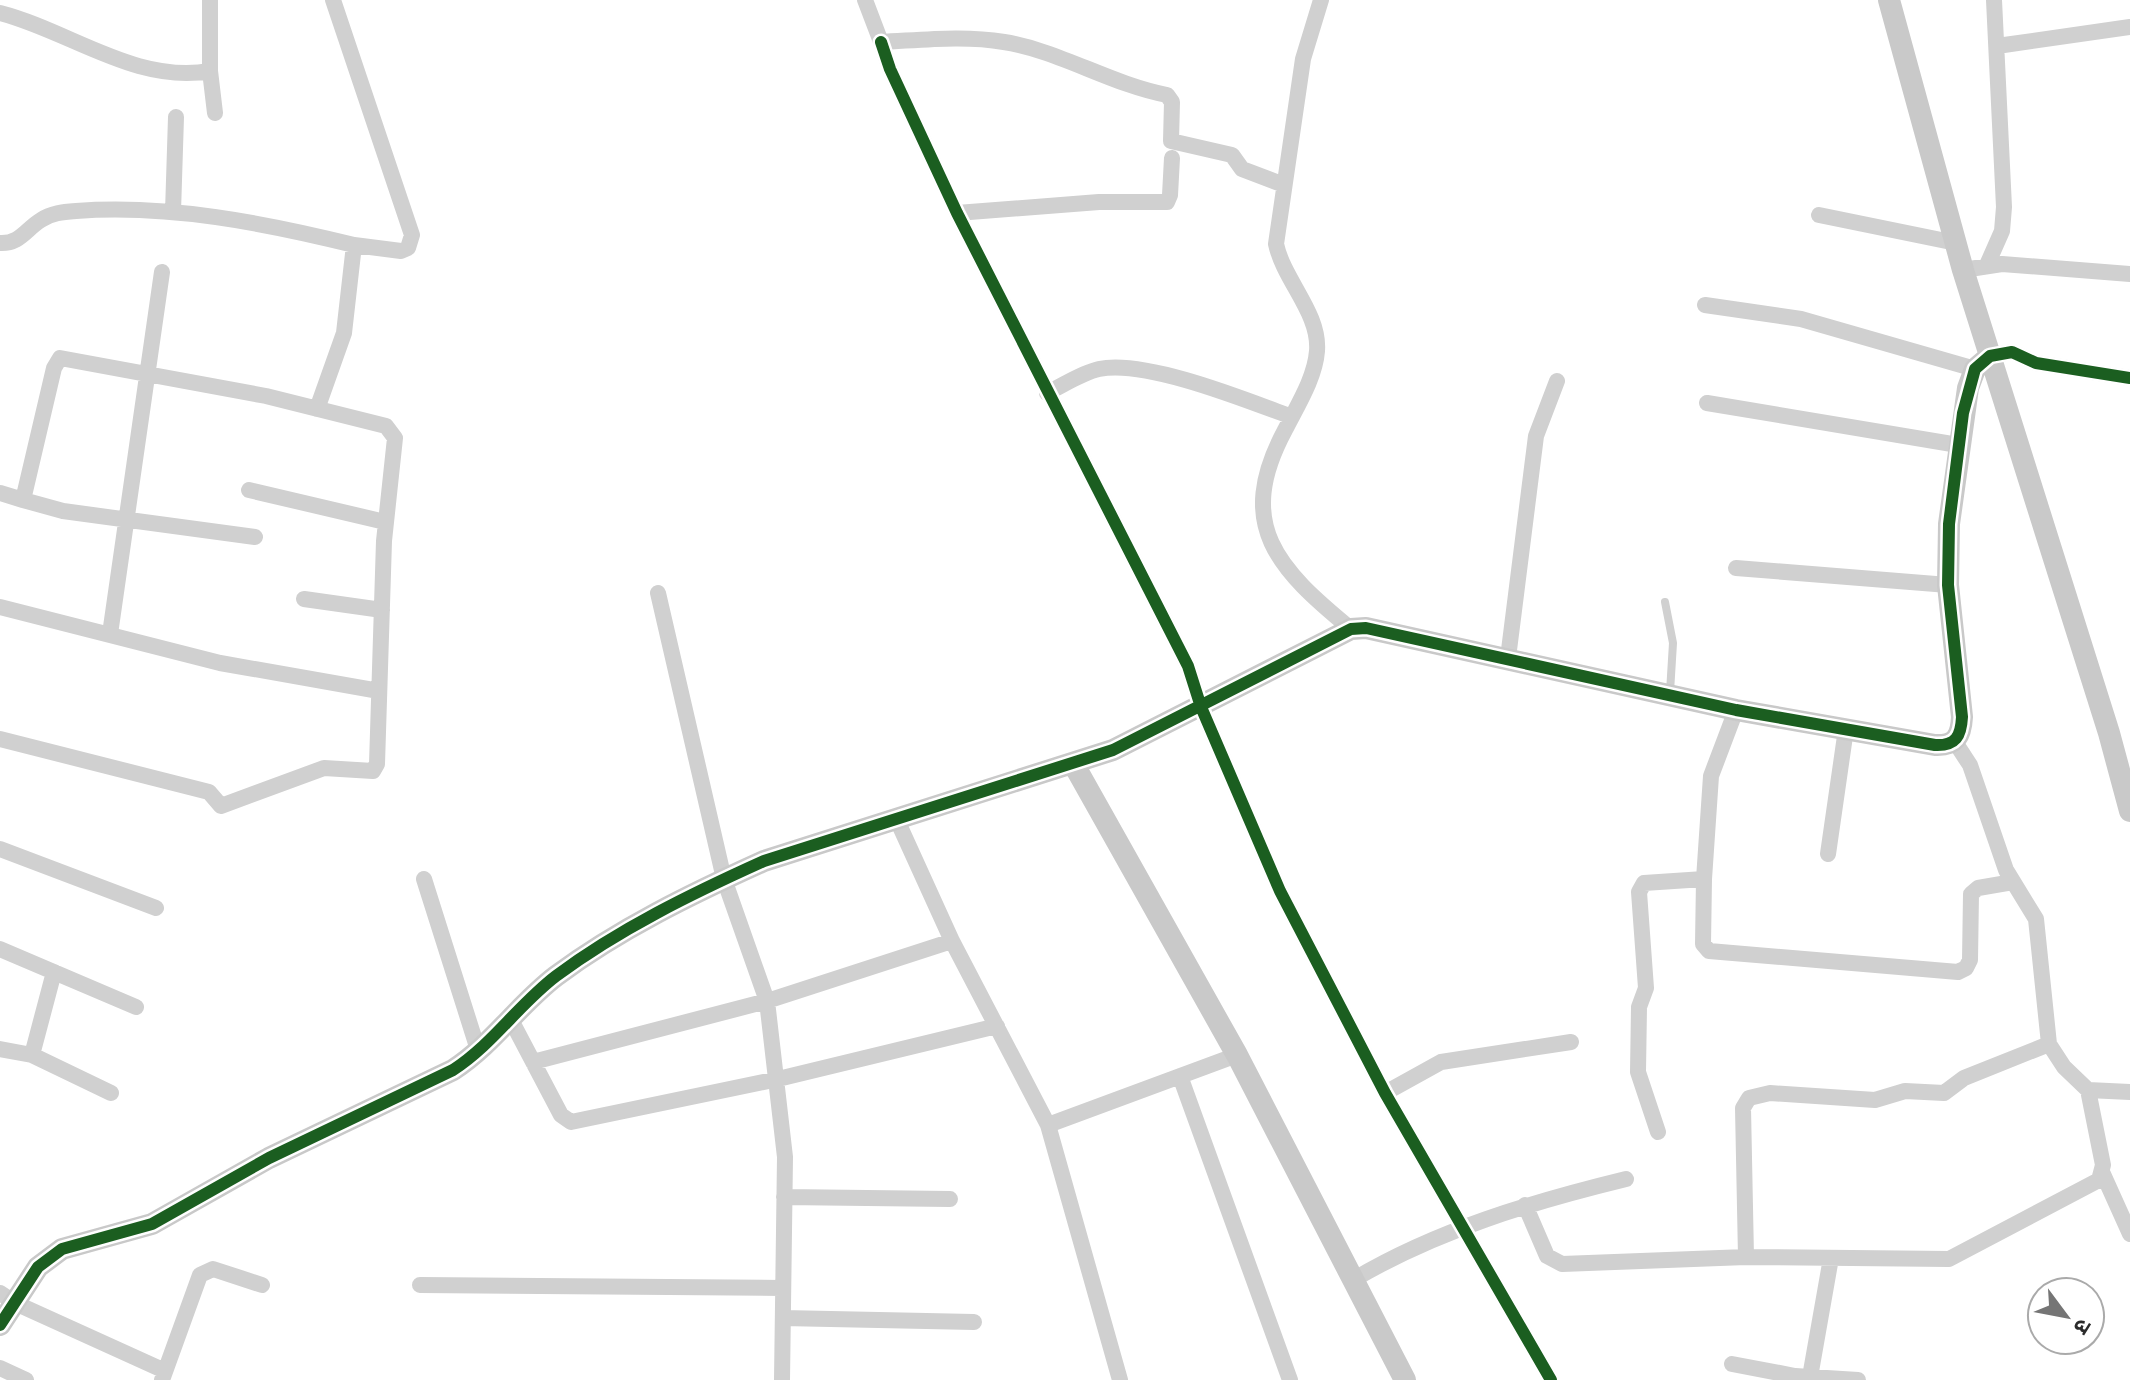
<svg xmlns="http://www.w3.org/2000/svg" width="2130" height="1380" viewBox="0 0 2130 1380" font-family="Barlow,'Noto Sans Devanagari',sans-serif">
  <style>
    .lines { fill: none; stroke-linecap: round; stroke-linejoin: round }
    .lane { stroke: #d0d0d0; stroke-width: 8 }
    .street { stroke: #d0d0d0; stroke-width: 16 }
    .secondary { stroke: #c9c9c9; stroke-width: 22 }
    .cycleway-casing { stroke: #fff; stroke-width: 17 }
    .cycleway { stroke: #1b5e20; stroke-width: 12 }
  </style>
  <rect width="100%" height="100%" fill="#fff"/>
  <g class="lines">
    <path class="lane" d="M1665,602L1673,643L1670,692"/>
    <path class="street" d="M210,0V71L215,113
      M333,0L412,235L408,248L401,251L354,245
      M865,0L881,42C922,40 964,35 1004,42C1060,51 1110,84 1167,95L1172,102L1171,141L1232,155L1242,169L1284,185
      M1321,0L1303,59L1276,244C1284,281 1320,313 1317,351C1315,378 1297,406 1285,430C1234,525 1278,569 1351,629
      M0,13C70,31 135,84 210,71
      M881,42L890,69L957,213L1188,666L1201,707L1280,891L1385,1093L1551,1380
      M1997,46L2130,27
      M173,212L176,117
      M957,213L1099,202H1167L1170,195L1172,158
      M1819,215L1956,243
      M0,243C20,244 26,229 41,220C51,213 63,212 76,211C168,204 265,223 354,245L344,333L317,409
      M1987,265L2002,231L2004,207L1994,0
      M1963,270L2002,264L2130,274
      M1705,305L1801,319L1975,369
      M1990,356L2012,352L2036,363L2130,378
      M1047,393C1064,385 1081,373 1099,369C1145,359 1246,400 1292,417
      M1707,403L1958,445
      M249,490L385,522
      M0,493L23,500L54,368L60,358L266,396L386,426L395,438L384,541L377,764L373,771L324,768L221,806L209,792L0,739
      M23,500L63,511L255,537
      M1736,568L1948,585
      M658,593L724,879L767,1001L785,1157L782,1380
      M304,599L382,610
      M0,607L220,663L379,691
      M110,634L162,272
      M1508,658L1536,436L1557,381
      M1955,742L1970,765L2006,870L2036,919L2049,1044L2064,1067L2088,1090L2130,1092
      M897,820L952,941L1048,1125L1120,1380
      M0,849L156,908
      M1828,854L1846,729
      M424,879L479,1053
      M1704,879L1703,944L1709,951L1958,972L1966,968L1970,960L1971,894L1978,888L2013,882
      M0,949L136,1007
      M511,1020L561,1115L571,1122L778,1079L997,1026
      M0,1049L32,1055L111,1093
      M32,1055L54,972
      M533,1062L767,1001L952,941
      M1180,1076L1290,1380
      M1385,1093L1441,1062L1571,1042
      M1048,1125L1237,1055
      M1658,1132L1638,1072L1639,1007L1646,988L1639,892L1644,883L1704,879L1711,776L1736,710
      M2103,1174L2130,1234
      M784,1197L950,1199
      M1525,1205L1547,1256L1562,1264L1746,1257L1949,1259L2099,1180L2103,1165L2088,1090
      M1746,1257L1743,1108L1749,1098L1770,1093L1875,1100L1905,1091L1944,1093L1964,1078L2049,1044
      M1353,1280C1437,1230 1532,1202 1626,1179
      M420,1285L782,1288
      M0,1293L15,1303L165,1371
      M783,1318L974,1322
      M1732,1364L1795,1376L1858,1380
      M0,1368L26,1380
      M1810,1377L1831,1258
      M162,1380L200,1275L213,1269L262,1285"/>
    <path class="secondary" d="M1889,0L1963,270L2109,733L2130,811
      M1073,763L1237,1055L1405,1380
      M0,1325L38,1267L62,1249L152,1224L269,1158L453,1070C493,1044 518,1005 556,976C619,929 693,893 764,861L1113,750L1351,629L1366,628L1736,710L1935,745C1956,746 1961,736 1962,717L1948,585L1949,524L1968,388L1975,369L1990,356"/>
    <g class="cycleway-casing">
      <path id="cycleway" d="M881,42L890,69L957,213L1188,666L1201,707L1280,891L1385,1093L1551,1380
        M0,1325L38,1267L62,1249L152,1224L269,1158L453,1070C493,1044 518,1005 556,976C619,929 693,893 764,861L1113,750L1351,629L1366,628L1736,710L1935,745C1956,746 1961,736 1962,717L1948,585L1949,524L1963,413L1975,369L1990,356L2012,352L2036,363L2130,378"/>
    </g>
    <use href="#cycleway" class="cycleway"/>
  </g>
  <g transform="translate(2066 1316) rotate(122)"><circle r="38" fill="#ffffff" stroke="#aaaaaa" stroke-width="2"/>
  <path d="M0-6L14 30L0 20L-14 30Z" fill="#757575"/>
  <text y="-12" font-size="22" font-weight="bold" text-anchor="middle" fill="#2b2b2b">उ</text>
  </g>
</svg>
